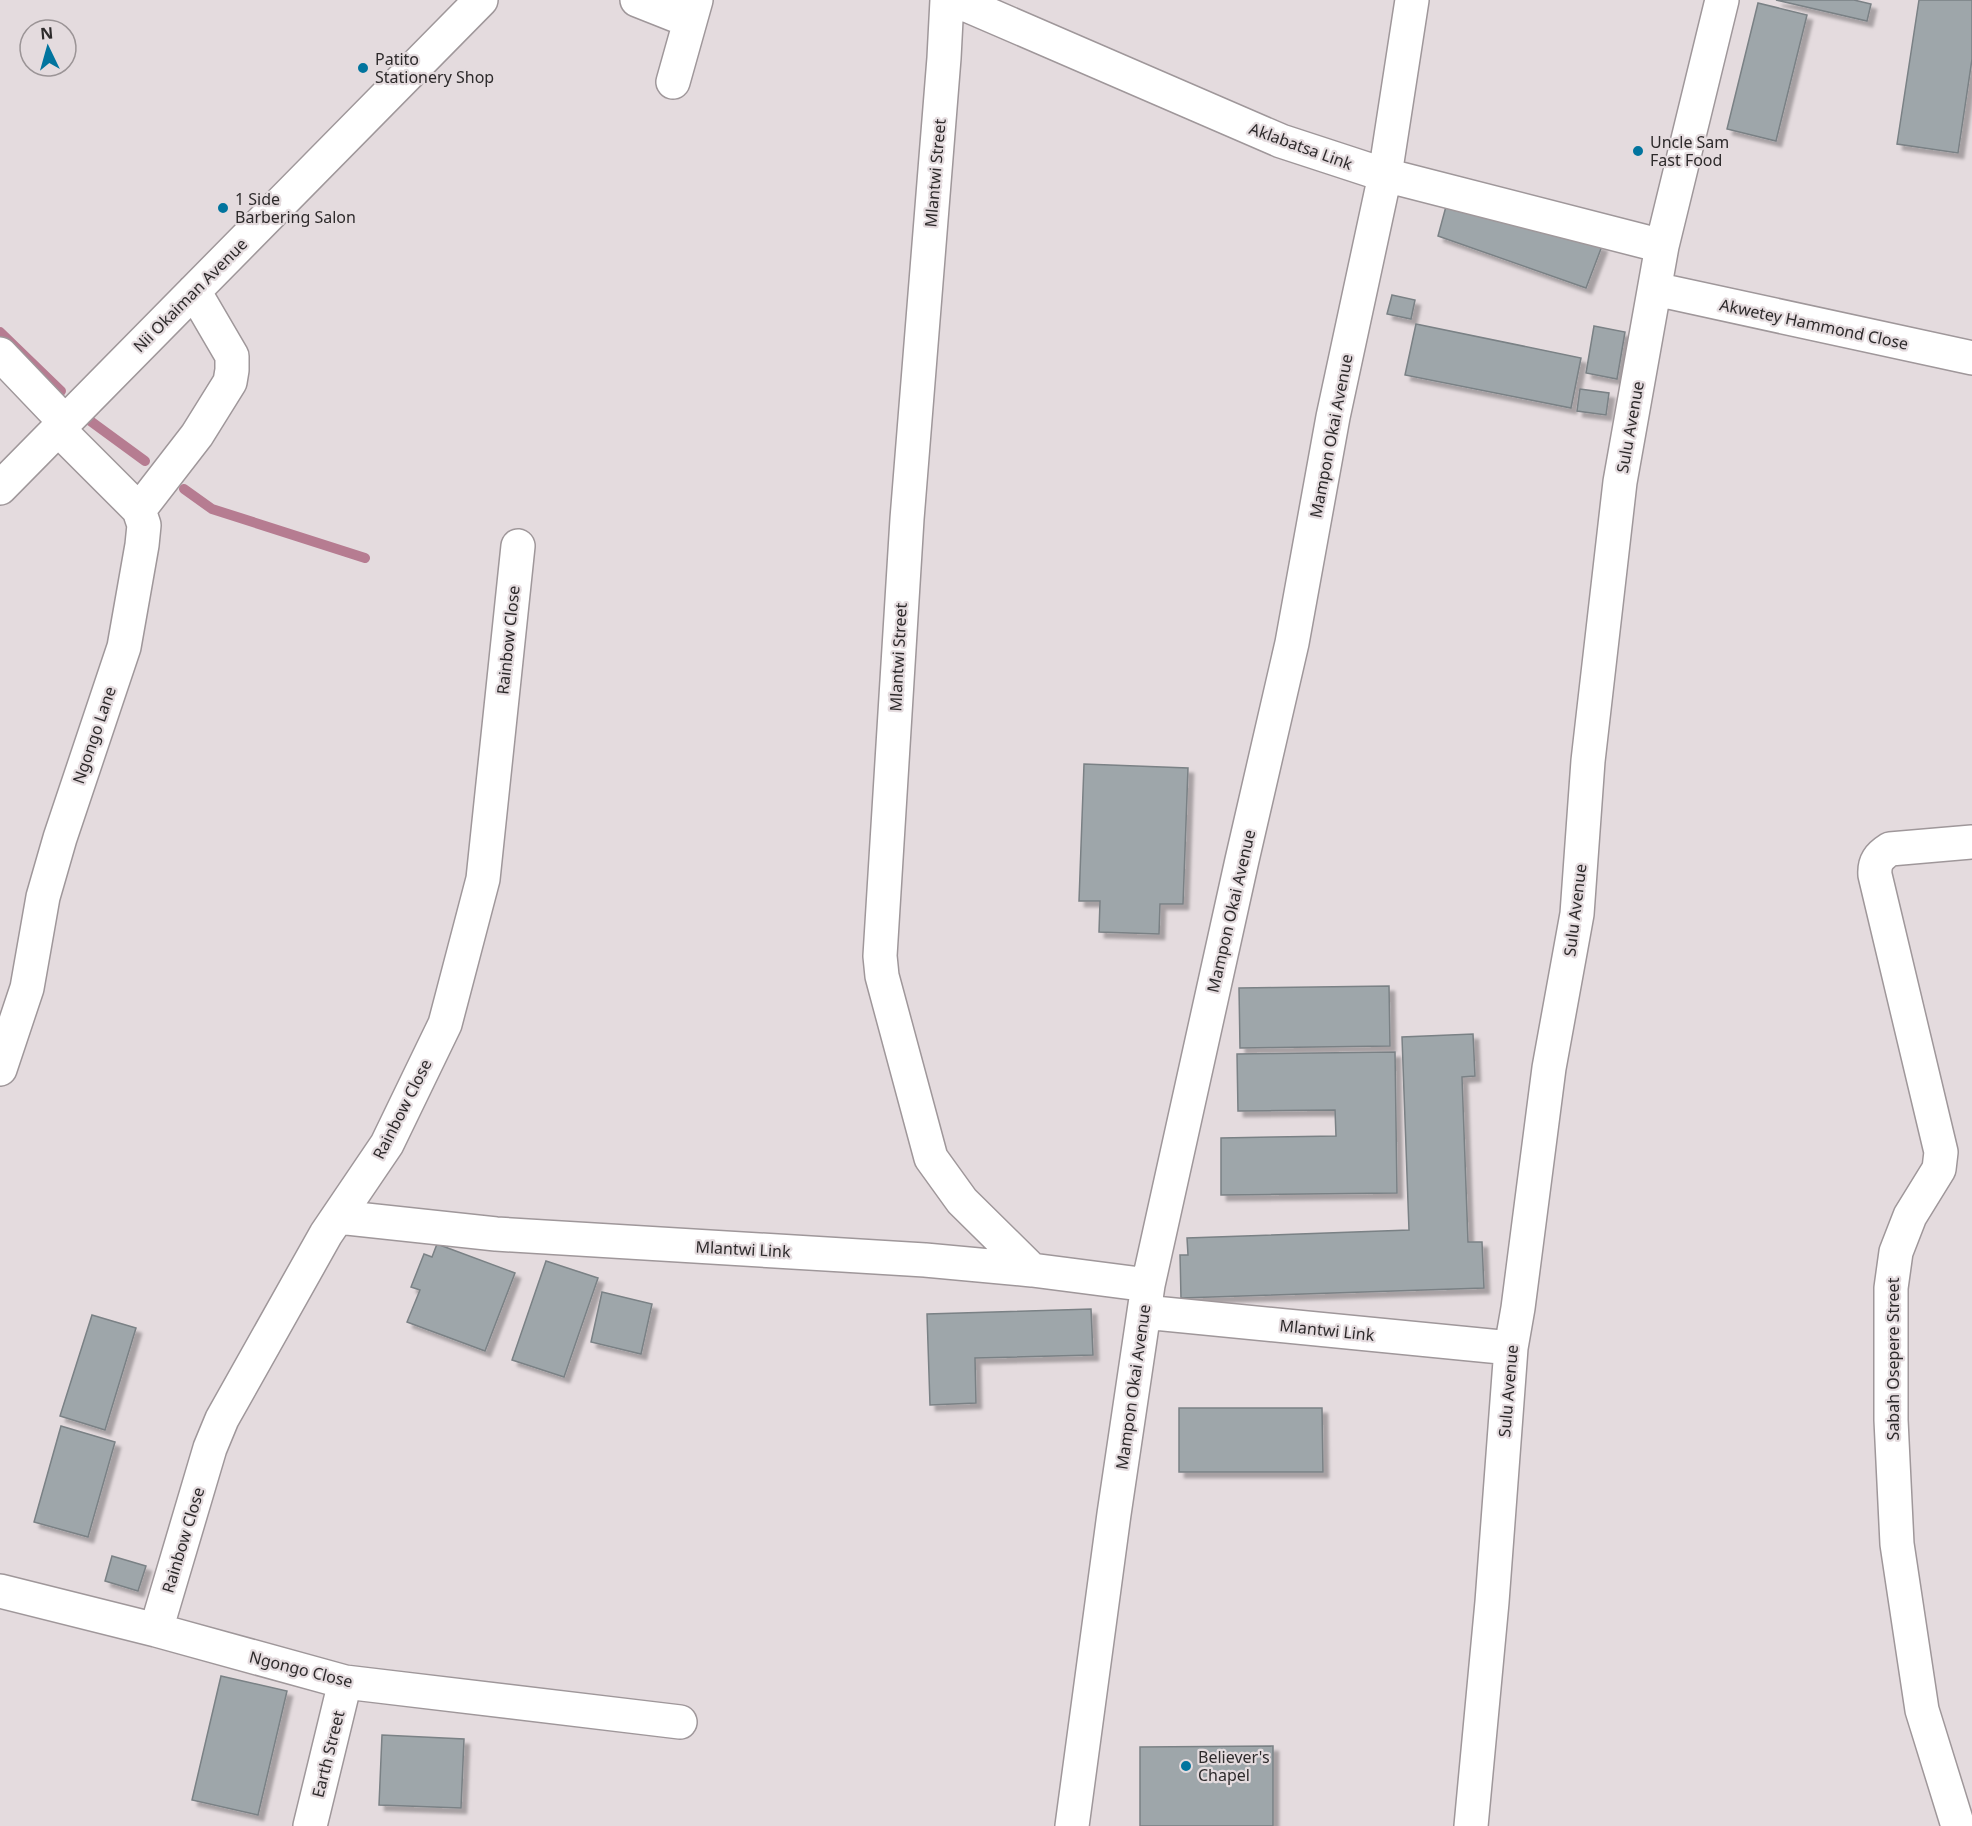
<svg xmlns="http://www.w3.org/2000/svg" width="1972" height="1826" viewBox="0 0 1972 1826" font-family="'Noto Sans',sans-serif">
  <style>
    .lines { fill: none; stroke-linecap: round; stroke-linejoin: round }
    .stream { stroke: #b67c91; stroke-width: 10 }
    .building { fill: #9ea6aa; stroke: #7a8185; stroke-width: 1.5; filter: url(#shadow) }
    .minor-casing { stroke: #9f979a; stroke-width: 36 }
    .minor { stroke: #fff; stroke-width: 33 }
    .poi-dot { fill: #01749e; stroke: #e4dbde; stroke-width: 2 }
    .labels { text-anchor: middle; stroke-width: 4.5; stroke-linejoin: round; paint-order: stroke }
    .poi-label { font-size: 16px; fill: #2d2a2b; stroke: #e4dbde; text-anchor: start }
    .street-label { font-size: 16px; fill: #2d2a2b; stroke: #e4dbde }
  </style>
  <defs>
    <filter id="shadow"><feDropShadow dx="5.5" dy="5.5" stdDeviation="1.5" flood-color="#0004"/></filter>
  </defs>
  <rect width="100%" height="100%" fill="#e4dbde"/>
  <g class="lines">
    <path class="stream" d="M0,332L61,391
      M89,420L145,461
      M184,489L212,509L365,558"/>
  </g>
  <path class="building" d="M1776,0H1854L1871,4L1867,21Z
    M1919,0H1972V59L1958,153L1897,144Z
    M1758,3L1807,15L1776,141L1727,129Z
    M1448,199L1602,246L1586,288L1438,236Z
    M1392,295L1415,300L1411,319L1387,314Z
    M1416,324L1581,358L1571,408L1405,375Z
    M1594,326L1625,332L1617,379L1586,373Z
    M1580,389L1609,393L1606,415L1577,411Z
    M1084,764L1188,768L1183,904H1160L1159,934L1099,932L1100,901H1079Z
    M1389,986L1390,1046L1240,1048L1239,988Z
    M1473,1034L1475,1076L1462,1077L1468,1242H1482L1484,1288L1181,1298L1180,1255H1188L1187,1238L1409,1230L1402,1037Z
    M1395,1052L1397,1193L1221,1195V1138L1336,1136L1335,1110L1238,1111L1237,1054Z
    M437,1244L515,1273L485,1351L407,1322L420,1290L411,1287L424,1254L432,1257Z
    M546,1261L598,1278L564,1377L512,1360Z
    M602,1292L652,1304L641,1354L591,1342Z
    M1091,1309L1093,1355L975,1358L976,1403L930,1405L927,1314Z
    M92,1315L136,1328L105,1430L60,1416Z
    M1179,1408H1322L1323,1472H1179Z
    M61,1426L115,1442L88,1537L34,1522Z
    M112,1556L146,1566L138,1591L105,1581Z
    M221,1676L287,1691L258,1815L192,1800Z
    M382,1735L464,1739L461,1808L379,1805Z
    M1273,1746V1826H1140V1747Z"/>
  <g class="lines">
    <g class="minor-casing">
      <path id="minor" d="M637,0L690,21
        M947,0L944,58L907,519L880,956L882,976L931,1158L962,1201L1032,1270
        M955,0L1281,141L1385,175L1662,246
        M673,82L696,0
        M1655,289L1972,358
        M0,354L65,422
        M0,488L481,0
        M139,510L197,435L230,382L232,370V356L194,291
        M0,1069L27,988L43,897L60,838L124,647L142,545L144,525L139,510L58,429
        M338,1217L496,1234L925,1260L1032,1270L1148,1285
        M1144,1312L1511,1348
        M0,1591L156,1630L345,1682L680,1722
        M156,1630L210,1448L222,1419L326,1234L387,1144L445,1024L483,879L518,546
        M310,1826L345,1682
        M1072,1826L1114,1514L1148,1285L1242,860L1292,643L1333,417L1385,175L1412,0
        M1471,1826L1492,1602L1511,1348L1518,1308L1549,1068L1577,914L1588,761L1620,482L1662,246L1722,0
        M1958,1826L1922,1710L1897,1544L1891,1420V1288L1896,1252L1910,1216L1939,1169L1941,1152L1875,875C1874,862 1879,856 1890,849L1972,842"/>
    </g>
    <use href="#minor" class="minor"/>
  </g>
  <g class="poi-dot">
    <circle cx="363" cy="68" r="6"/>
    <circle cx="1638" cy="151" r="6"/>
    <circle cx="223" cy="208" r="6"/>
    <circle cx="1186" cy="1766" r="6"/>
  </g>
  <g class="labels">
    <g class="poi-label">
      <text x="375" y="65">Patito<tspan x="375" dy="18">Stationery Shop</tspan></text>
      <text x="1650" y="148">Uncle Sam<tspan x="1650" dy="18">Fast Food</tspan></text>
      <text x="235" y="205">1 Side<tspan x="235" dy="18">Barbering Salon</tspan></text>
      <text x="1198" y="1763">Believer's<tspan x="1198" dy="18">Chapel</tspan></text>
    </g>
    <g class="street-label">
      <text transform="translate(1301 146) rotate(20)" y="6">Aklabatsa Link</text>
      <text transform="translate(935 173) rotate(-85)" y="6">Mlantwi Street</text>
      <text transform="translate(190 295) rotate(-45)" y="6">Nii Okaiman Avenue</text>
      <text transform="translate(1814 324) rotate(12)" y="6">Akwetey Hammond Close</text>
      <text transform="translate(1630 427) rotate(-80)" y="6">Sulu Avenue</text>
      <text transform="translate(1331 436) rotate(-79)" y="6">Mampon Okai Avenue</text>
      <text transform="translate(508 640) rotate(-84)" y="6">Rainbow Close</text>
      <text transform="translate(898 657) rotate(-87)" y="6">Mlantwi Street</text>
      <text transform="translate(94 735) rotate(-71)" y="6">Ngongo Lane</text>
      <text transform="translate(1575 910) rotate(-83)" y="6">Sulu Avenue</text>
      <text transform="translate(1231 911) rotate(-77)" y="6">Mampon Okai Avenue</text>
      <text transform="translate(402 1109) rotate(-63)" y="6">Rainbow Close</text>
      <text transform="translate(743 1249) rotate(3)" y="6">Mlantwi Link</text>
      <text transform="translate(1327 1330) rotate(6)" y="6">Mlantwi Link</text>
      <text transform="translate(1893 1359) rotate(-90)" y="6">Sabah Osepere Street</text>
      <text transform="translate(1133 1387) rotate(-82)" y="6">Mampon Okai Avenue</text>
      <text transform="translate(1508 1391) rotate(-85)" y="6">Sulu Avenue</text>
      <text transform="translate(183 1540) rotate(-73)" y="6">Rainbow Close</text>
      <text transform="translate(301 1669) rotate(14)" y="6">Ngongo Close</text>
      <text transform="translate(328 1754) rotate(-76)" y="6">Earth Street</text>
    </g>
  </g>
  <g transform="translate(48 48) rotate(355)"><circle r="28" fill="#e4dbde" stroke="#9b9496" stroke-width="1.5"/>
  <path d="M0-4.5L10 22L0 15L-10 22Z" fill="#01749e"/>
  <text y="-9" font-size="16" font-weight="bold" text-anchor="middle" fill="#2d2a2b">N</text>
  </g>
</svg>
